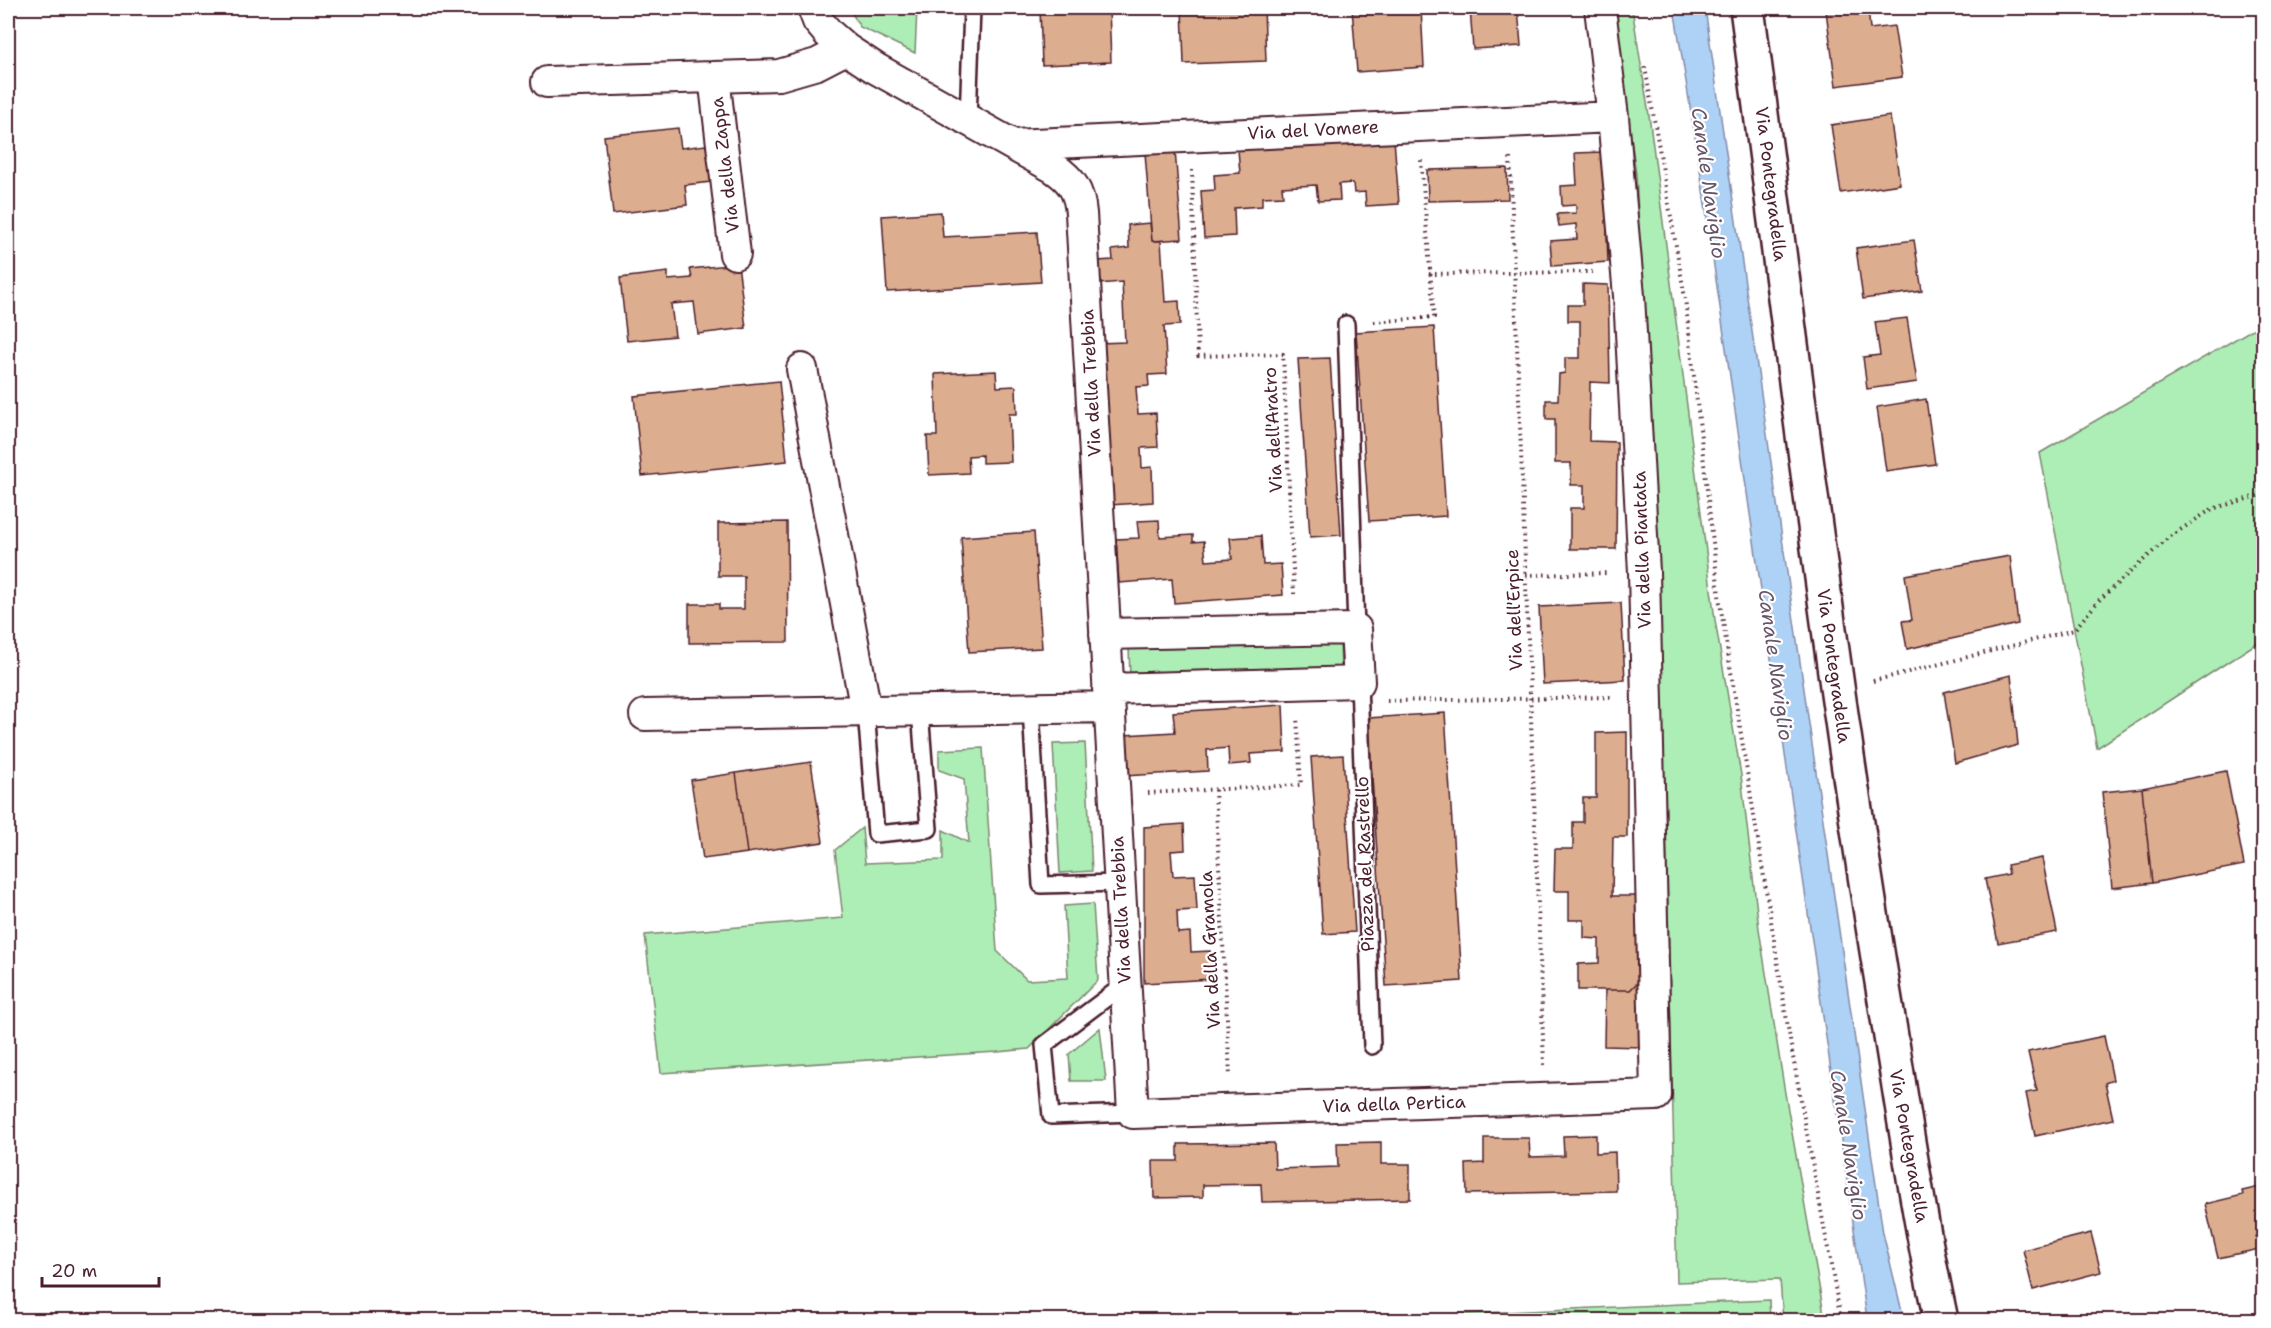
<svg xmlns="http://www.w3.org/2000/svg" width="2271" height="1328" viewBox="0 0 2271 1328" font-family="'Shantell Sans',sans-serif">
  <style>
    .green { fill: #adeeb6; stroke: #7c8670; stroke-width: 1.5 }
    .water { fill: #add2f6; stroke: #858aa5; stroke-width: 1.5 }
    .building { fill: #ddad8f; stroke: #4a1f2b; stroke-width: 1.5 }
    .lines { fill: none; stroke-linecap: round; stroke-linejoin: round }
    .service-casing { stroke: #4a1f2b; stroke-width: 20 }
    .minor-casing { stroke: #4a1f2b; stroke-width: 34 }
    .tertiary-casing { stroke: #4a1f2b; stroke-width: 38 }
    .path { stroke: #4a1f2b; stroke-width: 4; stroke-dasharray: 1.5 4.5; stroke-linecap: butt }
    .service { stroke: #fff; stroke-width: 15 }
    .minor { stroke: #fff; stroke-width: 30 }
    .tertiary { stroke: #fff; stroke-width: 33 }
    .labels { text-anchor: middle; stroke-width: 4.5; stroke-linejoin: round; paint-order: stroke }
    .street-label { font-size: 18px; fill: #4a1f2b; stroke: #fff }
    .water-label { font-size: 20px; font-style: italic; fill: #685568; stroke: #fff }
  </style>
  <rect width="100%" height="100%" fill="#fff"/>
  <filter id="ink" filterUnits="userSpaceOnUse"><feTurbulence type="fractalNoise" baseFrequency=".0167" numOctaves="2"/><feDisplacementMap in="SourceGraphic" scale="12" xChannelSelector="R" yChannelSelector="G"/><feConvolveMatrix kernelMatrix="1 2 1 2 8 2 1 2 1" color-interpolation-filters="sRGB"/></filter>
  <g filter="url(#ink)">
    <path class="green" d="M849,8H917L915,53L860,27Z
      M1613,8H1632L1649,115L1715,620L1741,775L1759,929L1785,1093L1825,1320H1783L1780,1279L1677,1282L1665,784L1636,174Z
      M2263,323V639L2097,748L2040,453Z
      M1340,641L1341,674L1130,679L1129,646Z
      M1085,743L1092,871L1060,873L1053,744Z
      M983,748L997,951L1027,980L1068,978L1064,906L1093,904L1098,980L1029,1049L997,1052L661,1073L645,935L843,918L835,850L862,828L865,863L943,860V830L969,843L964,779L939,770V750Z
      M1100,1028L1106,1081H1071L1069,1054Z
      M1769,1300L1770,1320H1333Z"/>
    <path class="water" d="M1674,8H1705L1883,1233L1904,1320H1868L1866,1312L1697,149Z"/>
    <path class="building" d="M1040,8H1109L1111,62L1042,65Z
      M1182,8H1264L1266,61L1184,64Z
      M1352,8H1421L1424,67L1357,72Z
      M1470,8H1518L1521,46L1473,49Z
      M1848,8H1868L1870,29L1894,26L1902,77L1836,86L1826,11Z
      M1890,116L1900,184L1841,193L1831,125Z
      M678,128L681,148L706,145L711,182L685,185L687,205L613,214L604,136Z
      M1394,139L1399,204L1366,206L1365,192L1354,193L1353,183L1339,184L1340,200L1318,201L1316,185L1282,187L1283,196L1262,197V206L1234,208L1235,236L1204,238L1201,191L1215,190L1214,175L1240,173L1238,150Z
      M1175,150L1182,239L1152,241L1145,153Z
      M1604,152L1608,262L1552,266L1550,241L1577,239L1576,224L1559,226L1557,214L1576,213V205L1562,206L1561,186L1577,185L1575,153Z
      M1507,168L1508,199L1428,201L1427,170Z
      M941,212L943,237L1037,232L1041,282L887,292L882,216Z
      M1150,223L1152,241H1161L1165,302L1179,301L1180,325L1164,326L1167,374L1148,375L1149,386L1136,387L1138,414L1156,413L1158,447L1141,448L1142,468L1152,467L1153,502L1110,505L1099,343L1125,342L1122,282L1098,284L1097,261L1113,260L1112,250L1129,248L1128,225Z
      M1914,240L1922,291L1863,299L1856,248Z
      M738,264L746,328L698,334L694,302L671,304L675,336L627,341L620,278L668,272V280L692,278L690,269Z
      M1583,284L1608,285L1610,383L1590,382L1589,441L1617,442L1616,549H1570V508H1584V485H1571V463H1555V419H1546V400H1558L1559,374L1565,373V358H1580V321H1568V305H1583Z
      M1907,318L1917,382L1867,389L1863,357L1880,355L1875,322Z
      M1434,327L1446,516L1369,521L1356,332Z
      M1330,358L1341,535L1310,537L1298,359Z
      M996,371L997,387L1015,386L1016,387L1017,414H1009L1011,462L982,463V455L968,456L969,473L929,475L927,436H937L935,374Z
      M779,381L787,461L642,476L634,396Z
      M1926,399L1935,464L1886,471L1877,407Z
      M1159,520L1160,537L1193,535V542L1204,541L1206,561L1232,559L1230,538L1261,536L1263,565L1281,564L1283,595L1174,603L1172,579L1119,583L1116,539L1139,538L1137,521Z
      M787,522L788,642L689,643V604H719V609H744V576H718V523Z
      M1034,532L1042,648L969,652L961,537Z
      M2010,556L2018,624L1907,649L1902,621L1912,620L1905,575Z
      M1621,603L1625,680L1543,684L1539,607Z
      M2011,675L2018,745L1955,763L1944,692Z
      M1283,705L1285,752L1250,754L1251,763L1229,765L1228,748L1207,750L1208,771L1124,776V735L1175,732L1173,712Z
      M1445,713L1462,981L1386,986L1368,718Z
      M1627,732V837H1613L1612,896H1643L1642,978L1630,990H1578V964L1599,963V939L1584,938V920H1569V891H1554L1555,849H1573V822H1583V798H1596V733Z
      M1343,755L1355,932L1323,934L1311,757Z
      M811,762L823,842L747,853L736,773Z
      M2226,771L2244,865L2152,883L2142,788Z
      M736,773L747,853L703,859L691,780Z
      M2142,788L2152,883L2112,888L2102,792Z
      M1184,824L1185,850L1171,851L1173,876L1195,875L1197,910L1177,911L1178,933L1190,932L1191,952L1210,951L1212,979L1144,983V827Z
      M2042,858L2057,932L1998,943L1985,879L2009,874L2007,865Z
      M1642,978V1047L1604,1046L1605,990H1630Z
      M2104,1036L2113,1080L2105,1083L2113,1119L2035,1136L2026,1093L2037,1091L2028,1052Z
      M1596,1135V1153L1615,1152L1616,1191L1467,1194L1466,1164L1484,1163V1138H1529L1530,1157L1564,1156L1563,1136Z
      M1381,1142V1164H1410V1199L1262,1202L1261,1184L1203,1185V1197L1154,1198L1153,1161H1178V1144L1274,1143L1275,1169L1338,1167L1337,1143Z
      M2264,1186V1248L2218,1258L2205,1204L2243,1195L2242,1191Z
      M2091,1233L2101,1272L2033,1290L2023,1250Z"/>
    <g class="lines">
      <g class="service-casing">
        <path id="service" d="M968,120L972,8
          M1346,324L1356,629
          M1359,682L1372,1046
          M1031,708L1041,885L1119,883
          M866,711L876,834L929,829L920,710
          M1125,984L1044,1045L1051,1116L1133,1113"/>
      </g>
      <g class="minor-casing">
        <path id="minor" d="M813,8L818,21L829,34L846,49L875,68L1054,168C1072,180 1079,191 1081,213L1133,1113L1656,1095L1644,572L1629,296L1613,117L1600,8
          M714,77L735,254
          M547,82L779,75L817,64L846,49
          M1013,145L1613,117
          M802,369L866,711
          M1105,634L1356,629L1359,682L1108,689
          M645,715L1109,707"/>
      </g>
      <g class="tertiary-casing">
        <path id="tertiary" d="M1747,8C1792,343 1831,678 1887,1012C1904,1115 1919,1219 1941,1320"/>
      </g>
      <path class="path" d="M1645,67L1685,298L1720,603L1791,1046L1841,1320
        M1510,158L1544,1065
        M1192,170L1198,356L1283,354L1294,594
        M1429,274L1593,272
        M1374,322L1434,317L1421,160
        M1526,575L1610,573
        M1873,681L2074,630L2100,599L2168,538L2212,509L2264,494
        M1387,701L1613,697
        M1215,790L1230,1076
        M1148,793L1301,785L1297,717"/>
      <use href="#service" class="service"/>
      <use href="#minor" class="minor"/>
      <use href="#tertiary" class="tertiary"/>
    </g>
  </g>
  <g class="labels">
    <g class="street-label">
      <text transform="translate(1313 130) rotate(-3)" y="6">Via del Vomere</text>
      <text transform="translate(725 165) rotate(-97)" y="6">Via della Zappa</text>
      <text transform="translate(1771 184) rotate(83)" y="6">Via Pontegradella</text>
      <text transform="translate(1091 383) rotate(-93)" y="6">Via della Trebbia</text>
      <text transform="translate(1273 430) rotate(-93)" y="6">Via dell'Aratro</text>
      <text transform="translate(1642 550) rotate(-92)" y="6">Via della Piantata</text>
      <text transform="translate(1514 610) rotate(-92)" y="6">Via dell'Erpice</text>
      <text transform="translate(1834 666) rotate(82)" y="6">Via Pontegradella</text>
      <text transform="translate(1365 864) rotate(-92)" y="6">Piazza del Rastrello</text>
      <text transform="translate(1121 910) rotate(-93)" y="6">Via della Trebbia</text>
      <text transform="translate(1210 950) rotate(-93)" y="6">Via della Gramola</text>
      <text transform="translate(1394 1104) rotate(-2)" y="6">Via della Pertica</text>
      <text transform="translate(1909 1146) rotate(80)" y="6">Via Pontegradella</text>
    </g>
    <g class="water-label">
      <text transform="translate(1709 183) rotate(82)" y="7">Canale Naviglio</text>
      <text transform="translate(1776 665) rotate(82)" y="7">Canale Naviglio</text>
      <text transform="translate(1849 1145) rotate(81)" y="7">Canale Naviglio</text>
    </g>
  </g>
  <rect width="2271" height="1328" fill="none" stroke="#fff" stroke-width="30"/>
  <rect x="15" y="15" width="2241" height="1298" fill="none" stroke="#4a1f2b" stroke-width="2" filter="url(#ink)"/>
  <path d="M42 1277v9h117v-9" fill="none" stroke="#4a1f2b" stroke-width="3"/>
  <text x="51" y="1277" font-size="18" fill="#4a1f2b" stroke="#ffffff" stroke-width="4.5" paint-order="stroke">20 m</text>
</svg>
